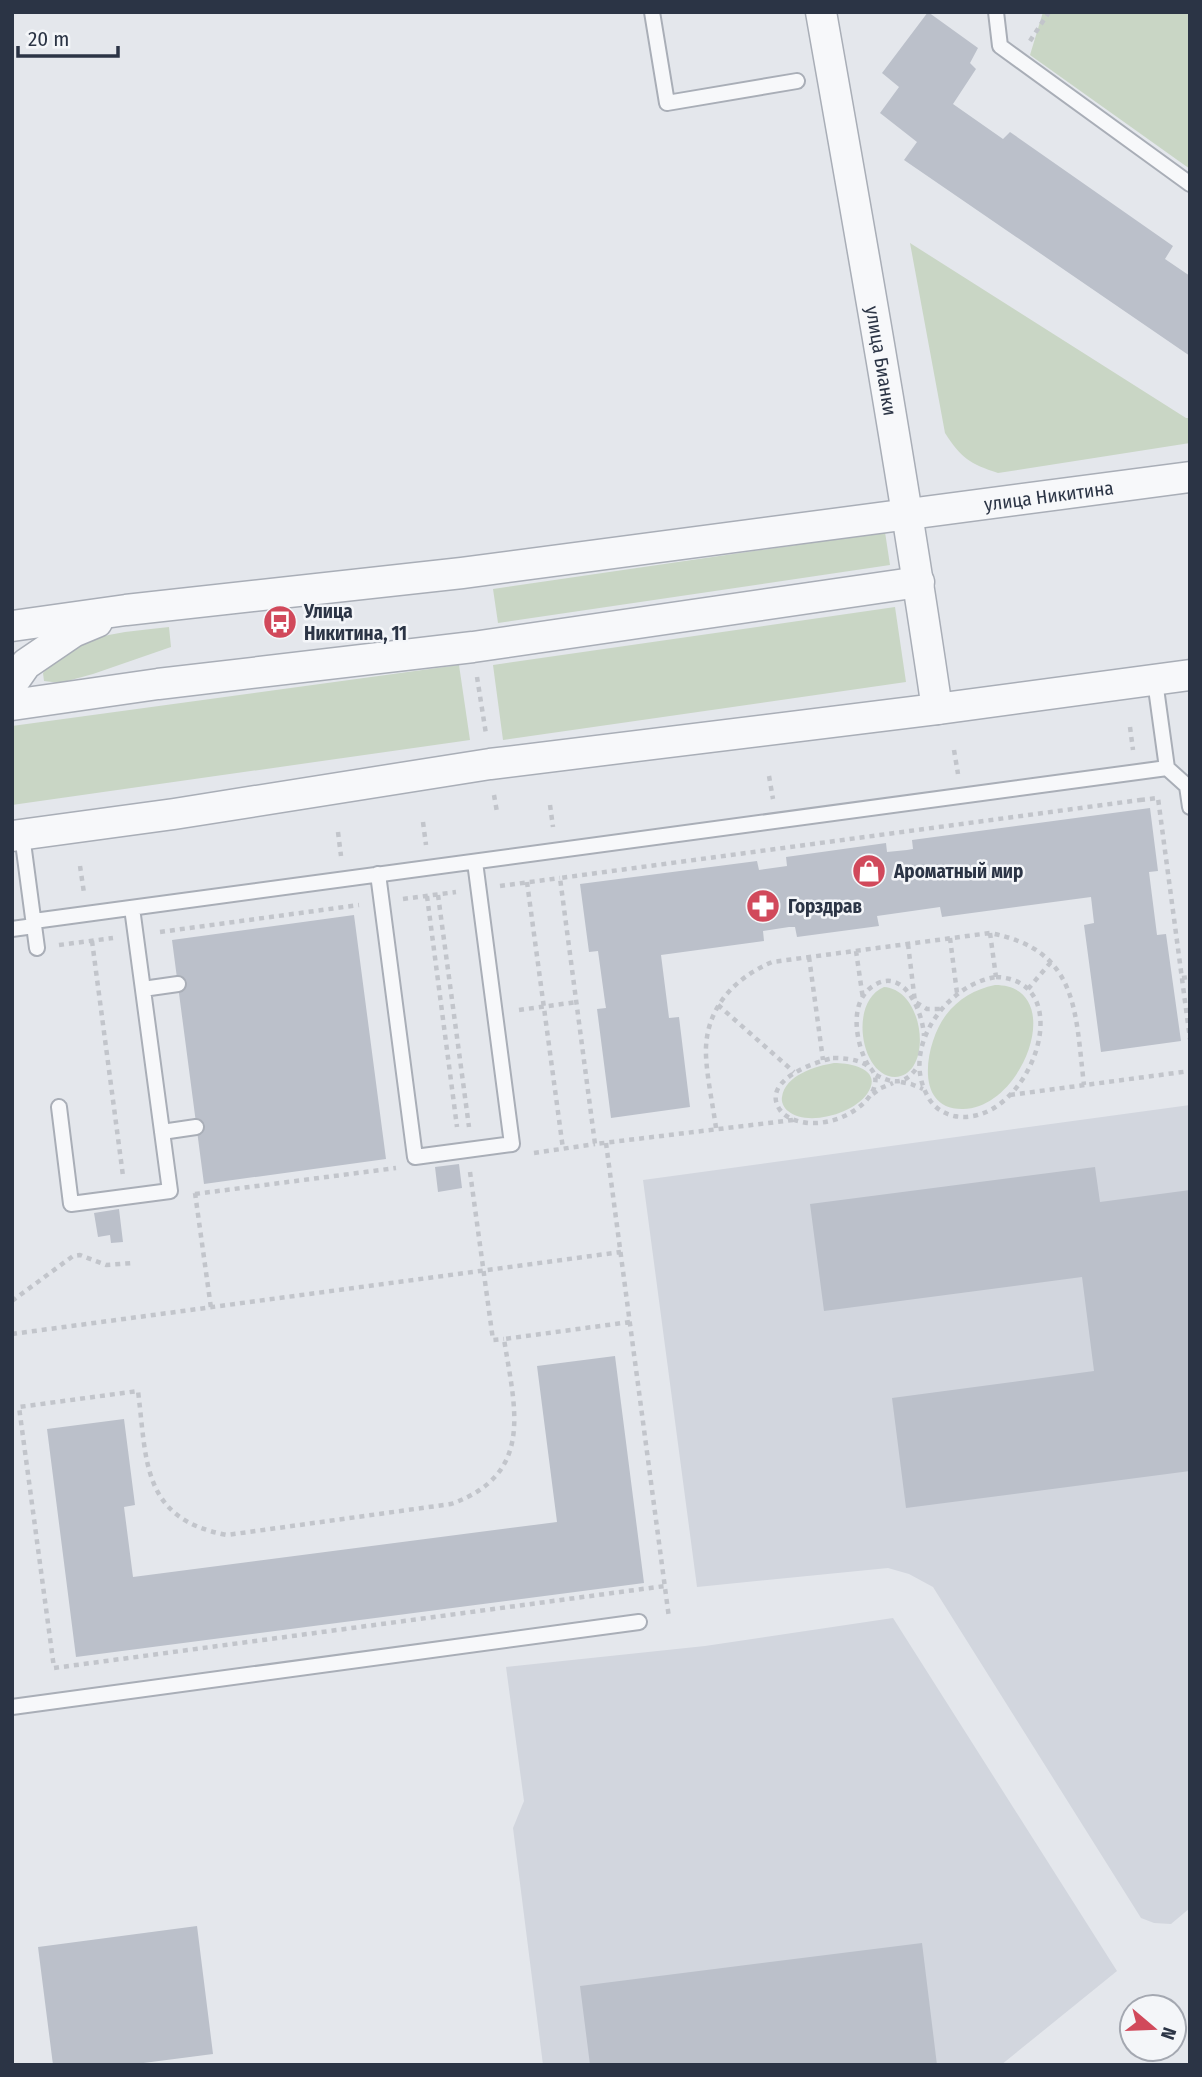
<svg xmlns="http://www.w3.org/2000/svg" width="1202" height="2077" viewBox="0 0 1202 2077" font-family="'Fira Sans Condensed',sans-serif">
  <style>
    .built { fill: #d2d6de }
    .green { fill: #c9d6c5 }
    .building { fill: #bbc0ca }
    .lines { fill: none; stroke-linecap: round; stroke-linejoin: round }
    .lane-casing { stroke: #a9aeb7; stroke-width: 18 }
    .street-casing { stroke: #a9aeb7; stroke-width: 33 }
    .path { stroke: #c2c5cb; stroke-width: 4.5; stroke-dasharray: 5 5; stroke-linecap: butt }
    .lane { stroke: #f7f8fa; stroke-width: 14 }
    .street { stroke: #f7f8fa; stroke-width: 30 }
    .labels { text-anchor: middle; stroke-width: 5; stroke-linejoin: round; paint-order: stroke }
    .street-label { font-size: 19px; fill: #2b3445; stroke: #f4f6f9 }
    .poi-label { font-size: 19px; font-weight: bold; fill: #2b3445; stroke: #f4f6f9; text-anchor: start }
  </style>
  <rect width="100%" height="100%" fill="#e4e7ec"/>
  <path class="built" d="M1190,1105V1908L1171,1924L1154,1923L1141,1918L933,1587L909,1574L888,1568L697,1587L643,1180Z
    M893,1618L1117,1971L1001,2065H543L513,1828L524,1801L506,1667L705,1646Z"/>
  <path class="green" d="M1043,12H1190V169L1030,55Z
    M910,243L1186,418H1190V443L998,473C970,464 961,458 945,433Z
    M885,532L890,565L498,623L493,589Z
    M895,607L906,682L503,740L493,665Z
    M169,627L171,647L93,674L60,683L44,681L43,673C78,632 120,633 169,627Z
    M459,665L470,740L12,805V726Z
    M995,985C1068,985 1025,1108 963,1109C912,1110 926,1041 946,1015C958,999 975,989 995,985Z
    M884,987C926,990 933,1076 895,1077C861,1077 848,1002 884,987Z
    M834,1063C851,1063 884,1069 867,1094C853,1114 807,1127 788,1111C784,1108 781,1102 782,1097C785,1075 816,1066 834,1063Z"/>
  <path class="building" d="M928,12L978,48L970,63L976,69L953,104L1003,139L1010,132L1173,246L1165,259L1190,276V356L904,160L917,142L880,113L899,87L882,73Z
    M1150,808L1158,871L1149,872L1157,935L1166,934L1181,1041L1101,1052L1084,925L1094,923L1091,897L942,917L940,907L877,916L879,926L797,937L795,927H789L763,931L764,941L661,955L669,1018L679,1017L690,1107L611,1118L597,1009L606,1008L605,1002L598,951L589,952L580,884L757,861L759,870L787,866L786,857L886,843L887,852L907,850L913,849L912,840Z
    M354,915L386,1159L204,1184L172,940Z
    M459,1164L462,1188L438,1192L435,1167Z
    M1095,1167L1100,1202L1190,1190V1471L906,1508L892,1398L1094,1371L1082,1277L824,1311L810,1204Z
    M119,1209L123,1242L111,1243L110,1235L98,1237L94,1213Z
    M615,1356L644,1583L76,1657L47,1429L124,1419L135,1505L124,1507L133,1577L557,1522L537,1366Z
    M197,1926L213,2054L128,2065H53L38,1947Z
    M922,1943L937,2065H590L580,1986Z"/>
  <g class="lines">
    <g class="lane-casing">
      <path id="lane" d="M652,12L667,103L797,81
        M996,12L1000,46L1190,184
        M1155,681L1167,768L1187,786L1190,807
        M22,835L37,948
        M378,874L415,1157L512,1144L475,862
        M34,921L1167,768
        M12,929L34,926
        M143,989L178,984
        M59,1107L71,1204L170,1191L132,908
        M162,1132L196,1127
        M12,1707L639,1622"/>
    </g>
    <g class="street-casing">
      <g id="street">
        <path id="s1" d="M821,12C862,244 903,476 937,709"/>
        <path id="s2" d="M12,626L126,610L462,573L1190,477"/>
        <path d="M12,684L26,664L73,632L97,622"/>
        <path d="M12,705L158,684L473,647L919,582"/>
        <path d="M12,836L174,814L490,764L937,709L1190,675"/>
      </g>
    </g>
    <path class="path" d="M1030,41L1049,12
      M477,677L486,734
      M1130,727L1133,750
      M954,750L958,774
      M769,776L773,799
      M494,795L497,812
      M1140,800L1158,798L1190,1039
      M550,805L553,827
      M423,822L426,845
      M338,832L341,856
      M80,866L84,893
      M527,882L563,1149
      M500,886L560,878
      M438,895L469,1127
      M427,896L457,1127
      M403,899L456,892
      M160,932L359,905
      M990,933L996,977
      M950,938L957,993
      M92,941L123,1176
      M908,944L915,1002L927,1009H941
      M59,945L113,938
      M856,951L863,999
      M809,957L823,1060
      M996,977C1083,980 1028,1130 954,1116C941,1113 931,1105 926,1093C902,1045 948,984 996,977Z
      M1182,978L1190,977
      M1028,989L1051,962
      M718,1005L794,1072
      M519,1010L577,1002
      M833,1058C912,1058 867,1126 809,1123C798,1122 787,1119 780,1110C760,1081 814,1062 833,1058Z
      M868,1065C856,1044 848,1002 873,986C904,965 923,1013 924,1036
      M876,1075C895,1085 906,1084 918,1066
      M901,1082L911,1084L923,1089
      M873,1094L881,1088L893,1083
      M1010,1095L1190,1071
      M793,1120L595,1144L560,878L1140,800L1139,793
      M716,1128C713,1105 705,1069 706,1047C708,1006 735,978 772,962L990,933C1079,950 1075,1011 1084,1085
      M606,1143L669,1618
      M534,1153L595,1144
      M470,1172L493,1340L504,1339
      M195,1193L211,1308
      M195,1194L396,1168
      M12,1301L73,1256L80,1255L106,1265L132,1263
      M630,1322L504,1339C515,1409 535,1474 451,1504L227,1535C141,1519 147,1461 138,1391L19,1407L54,1668L665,1586
      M12,1334L621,1252"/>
    <use href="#lane" class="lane"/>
    <use href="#street" class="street"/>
  </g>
  <defs>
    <g id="bus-disc" transform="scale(1.75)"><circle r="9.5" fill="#d1495b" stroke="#f4f6f9"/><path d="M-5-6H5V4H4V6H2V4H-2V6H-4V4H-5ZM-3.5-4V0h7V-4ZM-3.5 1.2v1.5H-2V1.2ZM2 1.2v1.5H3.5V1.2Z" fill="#fff"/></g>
    <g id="shop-disc" transform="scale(1.75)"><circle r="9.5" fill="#d1495b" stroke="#f4f6f9"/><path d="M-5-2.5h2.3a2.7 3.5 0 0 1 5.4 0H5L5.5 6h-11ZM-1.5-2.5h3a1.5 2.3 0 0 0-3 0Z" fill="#fff"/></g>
    <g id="pharmacy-disc" transform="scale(1.75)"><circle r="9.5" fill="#d1495b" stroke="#f4f6f9"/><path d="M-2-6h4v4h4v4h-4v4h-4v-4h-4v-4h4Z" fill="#fff"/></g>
  </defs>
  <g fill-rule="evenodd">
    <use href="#bus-disc" x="280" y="622"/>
    <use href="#shop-disc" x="869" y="871"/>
    <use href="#pharmacy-disc" x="763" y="906"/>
  </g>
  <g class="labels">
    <g class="street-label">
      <text dy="7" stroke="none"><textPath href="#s1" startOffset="354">улица Бианки</textPath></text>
      <text dy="7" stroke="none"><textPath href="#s2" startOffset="1045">улица Никитина</textPath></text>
    </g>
    <g class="poi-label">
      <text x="304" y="618">Улица<tspan x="304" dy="22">Никитина, 11</tspan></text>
      <text x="894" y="878">Ароматный мир</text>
      <text x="788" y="913">Горздрав</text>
    </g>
  </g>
  <rect width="1202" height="2077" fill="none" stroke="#2b3445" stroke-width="28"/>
  <g transform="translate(1153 2028) rotate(109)"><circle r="33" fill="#f4f6f9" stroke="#a4a8b1" stroke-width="2"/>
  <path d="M0-5L12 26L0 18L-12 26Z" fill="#d1495b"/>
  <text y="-10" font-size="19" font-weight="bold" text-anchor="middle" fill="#2b3445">N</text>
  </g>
  <path d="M18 46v10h100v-10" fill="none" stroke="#2b3445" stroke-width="3.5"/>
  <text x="28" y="46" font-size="21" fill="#2b3445" stroke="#f4f6f9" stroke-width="5" paint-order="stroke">20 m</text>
</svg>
